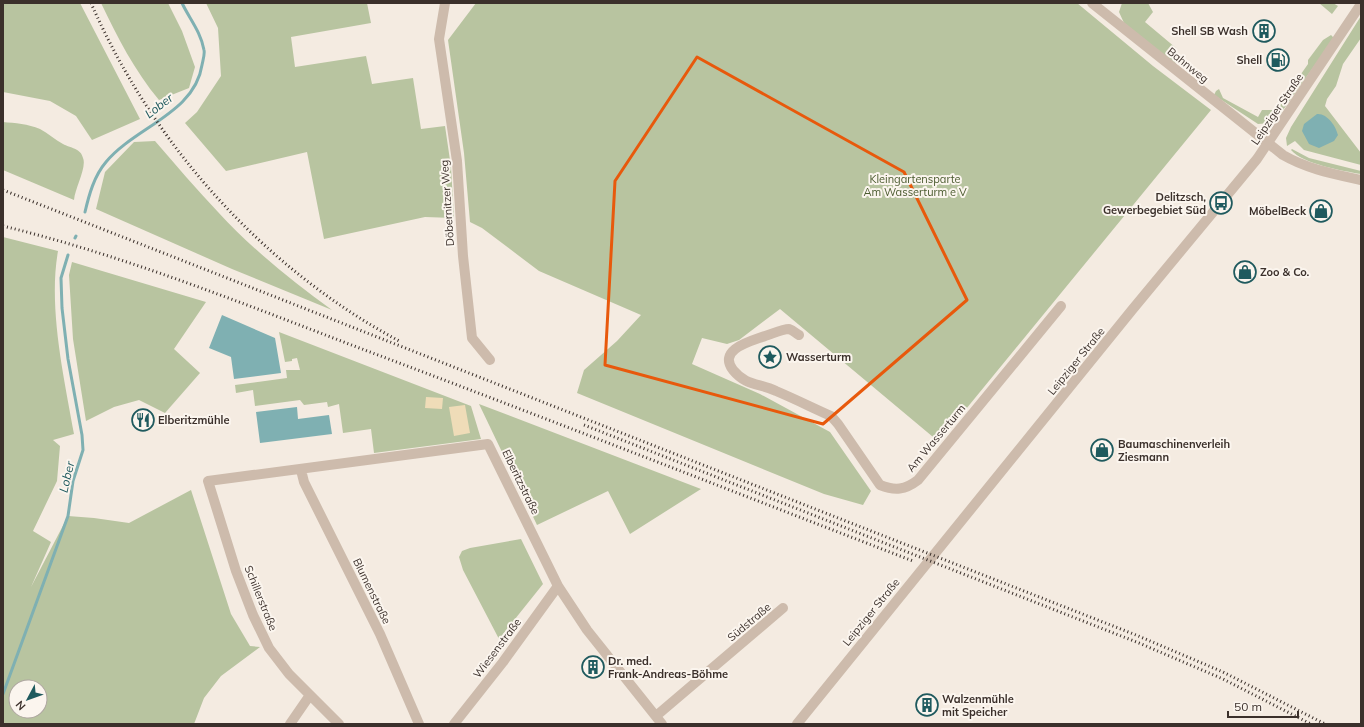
<svg xmlns="http://www.w3.org/2000/svg" width="1364" height="727" viewBox="0 0 1364 727" font-family="Mulish,sans-serif">
  <style>
    .green { fill: #b8c4a0; fill-rule: evenodd }
    .sand { fill: #efdcb8 }
    .water { fill: #7fb0b2 }
    .lines { fill: none; stroke-linecap: round; stroke-linejoin: round }
    .stream { stroke: #7fb0b2; stroke-width: 3 }
    .minor { stroke: #cdbbac; stroke-width: 10 }
    .tertiary { stroke: #cdbbac; stroke-width: 10 }
    .rail { stroke: #3b302b; stroke-width: 3; stroke-dasharray: 1 3; stroke-linecap: butt }
    .marked { fill: none; stroke: #e8590c; stroke-width: 3; stroke-linejoin: round }
    .labels { text-anchor: middle; stroke-width: 4; stroke-linejoin: round; paint-order: stroke }
    .poi-label { font-size: 11px; font-weight: bold; fill: #3b302b; stroke: #fbf5ee; text-anchor: start }
    .street-label { font-size: 11px; fill: #3b302b; stroke: #fbf5ee }
    .park-label { font-size: 11px; fill: #4a5a2e; stroke: #fbf5ee }
    .water-label { font-size: 12px; font-style: italic; fill: #1f5a5e; stroke: #fbf5ee }
  </style>
  <rect width="100%" height="100%" fill="#f4ebe1"/>
  <path class="green" d="M3,3H80L140,119L92,140L76,116L50,101L3,92Z
    M101,3H168L182,31L195,67L189,88L159,100C134,70 118,38 101,3Z
    M206,3H367L371,23L291,37L295,67L366,56L372,84L413,78L421,129L445,126L451,167L454,218L425,217L324,239L307,152L226,171L185,123L197,112L221,76L218,28Z
    M476,3H1077L1153,66L1211,110L939,442L780,309L739,340L727,344L702,338L692,364L760,394L830,432L871,491L863,505L824,494L577,393L584,370L617,341L641,315L539,271L482,228L470,222L464,153L448,40Z
    M1122,3H1148L1153,12L1145,22L1176,48L1178,61L1175,64L1124,23L1119,12Z
    M1319,3H1333L1338,6L1332,14Z
    M1361,16V38L1343,64L1336,86L1327,99L1325,106L1361,153V165L1304,150L1295,141L1287,146L1286,138L1291,127Z
    M1331,35L1334,38L1281,113L1270,123L1258,124L1214,95L1216,91L1219,89L1223,98L1258,117L1262,110H1276L1308,64V60L1323,40Z
    M3,122C15,123 28,124 40,129C48,133 55,140 63,144C70,148 81,148 83,158C87,167 75,188 74,200L3,170Z
    M155,141C176,165 196,189 218,212C252,249 292,281 332,310L232,269L96,209L105,172L134,142Z
    M1292,149L1309,158L1361,171V174C1343,171 1303,164 1291,150Z
    M3,237L58,251C48,308 64,377 74,434L53,440L60,446L57,481L33,531L51,542L31,587L68,516L94,518L129,523L191,490L231,614L250,646L260,647L221,676L204,698L194,724H3ZM16,687H40V711H16Z
    M72,262L206,302L174,349L200,373L165,413L139,400L114,407L86,421L73,339L69,275Z
    M279,332L471,406L481,439L374,453L371,429L343,433L339,404L328,407L327,402L304,405L300,400L255,406L253,390L236,393L235,385L287,378L286,370H300L297,358L292,359V361L285,362Z
    M479,404L701,489L630,534L608,491L537,525Z
    M521,539L543,584L499,639L463,570L459,557L462,551L470,548Z"/>
  <path class="sand" d="M426,397L443,398L442,409L425,408Z
    M465,405L470,433L454,436L449,407Z"/>
  <path class="water" d="M1317,114C1327,113 1336,126 1338,135L1334,141L1319,148L1309,144L1302,131L1304,124Z
    M222,315L275,338L281,373L234,379L231,357L209,348Z
    M297,407L298,419L329,415L332,434L260,443L256,412Z"/>
  <g class="lines">
    <path class="stream" d="M85,212C89,195 94,176 106,162C135,127 195,113 202,65C203,60 205,54 204,50C201,32 189,18 182,3
      M75,238L76,236
      M3,694L68,516L73,481L83,450L82,435L68,359L62,308L61,278L68,255"/>
    <path class="minor" d="M445,3L439,39L457,161L463,256L472,338L490,360
      M1092,3L1283,155C1307,169 1334,174 1361,180
      M799,335C796,333 792,330 789,329C782,329 772,334 765,336C752,341 717,349 733,370C746,386 759,383 776,391C795,399 813,408 831,416L838,424L880,485C895,491 905,490 918,480L1061,306
      M301,470L304,482L380,634L419,724
      M656,716L783,608
      M290,724L310,695
      M339,724L289,674L269,648L253,615L236,571L208,481L488,444L558,586L587,630L662,724
      M454,724L503,662L558,586"/>
    <path class="tertiary" d="M797,724L1132,310L1257,159L1361,4"/>
    <path class="rail" d="M91,3C153,145 264,269 401,342
      M3,190L1136,635L1223,672L1325,724
      M3,226C126,256 244,304 362,349C546,418 729,490 913,561
      M584,425L1139,643L1223,679L1311,724"/>
  </g>
  <path class="marked" d="M697,57L904,172L967,300L823,424L605,365L615,181Z"/>
  <defs>
    <g id="building-ring" transform="scale(1.15)"><circle r="9.5" fill="#fbf5ee" stroke="#1f5a5e" stroke-width="1.5"/><path d="M-4-6H4V6H1V3H-1V6H-4ZM-2.5-4.3h1.7v1.8h-1.7ZM.8-4.3h1.7v1.8H.8ZM-2.5-1h1.7V.8h-1.7ZM.8-1h1.7V.8H.8Z" fill="#1f5a5e"/></g>
    <g id="fuel-ring" transform="scale(1.15)"><circle r="9.5" fill="#fbf5ee" stroke="#1f5a5e" stroke-width="1.5"/><path d="M-5.5-6h7V0h2V4h1.3V-2.5L3-4.5l.8-.8L6-3V5H2.5V1h-1V6h-7ZM-4.2-4.7v3.2H.2V-4.7Z" fill="#1f5a5e"/></g>
    <g id="bus-ring" transform="scale(1.15)"><circle r="9.5" fill="#fbf5ee" stroke="#1f5a5e" stroke-width="1.5"/><path d="M-5-6H5V4H4V6H2V4H-2V6H-4V4H-5ZM-3.5-4V0h7V-4ZM-3.5 1.2v1.5H-2V1.2ZM2 1.2v1.5H3.5V1.2Z" fill="#1f5a5e"/></g>
    <g id="shop-ring" transform="scale(1.15)"><circle r="9.5" fill="#fbf5ee" stroke="#1f5a5e" stroke-width="1.5"/><path d="M-5-2.5h2.3a2.7 3.5 0 0 1 5.4 0H5L5.5 6h-11ZM-1.5-2.5h3a1.5 2.3 0 0 0-3 0Z" fill="#1f5a5e"/></g>
    <g id="sight-ring" transform="scale(1.15)"><circle r="9.5" fill="#fbf5ee" stroke="#1f5a5e" stroke-width="1.5"/><path d="M0-6L1.8-2.2L6-1.7L2.9 1.2L3.7 5.4L0 3.3L-3.7 5.4L-2.9 1.2L-6-1.7L-1.8-2.2Z" fill="#1f5a5e"/></g>
    <g id="restaurant-ring" transform="scale(1.15)"><circle r="9.5" fill="#fbf5ee" stroke="#1f5a5e" stroke-width="1.5"/><path d="M-5-6h1v4h1v-4h1v4h1v-4h1v5L-1.5 .5V6h-2V.5L-5-1ZM5-6V6H3V1.5H1.5Q1.5-4 5-6Z" fill="#1f5a5e"/></g>
  </defs>
  <g fill-rule="evenodd">
    <use href="#building-ring" x="1264" y="31"/>
    <use href="#fuel-ring" x="1278" y="60"/>
    <use href="#bus-ring" x="1221" y="203"/>
    <use href="#shop-ring" x="1321" y="211"/>
    <use href="#shop-ring" x="1245" y="272"/>
    <use href="#sight-ring" x="770" y="357"/>
    <use href="#restaurant-ring" x="143" y="420"/>
    <use href="#shop-ring" x="1102" y="450"/>
    <use href="#building-ring" x="593" y="667"/>
    <use href="#building-ring" x="927" y="705"/>
  </g>
  <g class="labels">
    <g class="poi-label">
      <text x="1248" y="35" text-anchor="end">Shell SB Wash</text>
      <text x="1262" y="64" text-anchor="end">Shell</text>
      <text x="1206" y="201" text-anchor="end">Delitzsch,<tspan x="1206" dy="13">Gewerbegebiet Süd</tspan></text>
      <text x="1306" y="215" text-anchor="end">MöbelBeck</text>
      <text x="1260" y="276">Zoo &amp; Co.</text>
      <text x="786" y="361">Wasserturm</text>
      <text x="158" y="424">Elberitzmühle</text>
      <text x="1118" y="448">Baumaschinenverleih<tspan x="1118" dy="13">Ziesmann</tspan></text>
      <text x="608" y="665">Dr. med.<tspan x="608" dy="13">Frank-Andreas-Böhme</tspan></text>
      <text x="942" y="703">Walzenmühle<tspan x="942" dy="13">mit Speicher</tspan></text>
    </g>
    <g class="street-label">
      <text transform="translate(1188 65) rotate(39)" y="4">Bahnweg</text>
      <text transform="translate(1277 109) rotate(-56)" y="4">Leipziger Straße</text>
      <text transform="translate(447 203) rotate(-94)" y="4">Döbernitzer Weg</text>
      <text transform="translate(1076 361) rotate(-51)" y="4">Leipziger Straße</text>
      <text transform="translate(936 438) rotate(-50)" y="4">Am Wasserturm</text>
      <text transform="translate(521 482) rotate(64)" y="4">Elberitzstraße</text>
      <text transform="translate(372 591) rotate(64)" y="4">Blumenstraße</text>
      <text transform="translate(261 598) rotate(68)" y="4">Schillerstraße</text>
      <text transform="translate(871 612) rotate(-51)" y="4">Leipziger Straße</text>
      <text transform="translate(749 622) rotate(-40)" y="4">Südstraße</text>
      <text transform="translate(497 648) rotate(-53)" y="4">Wiesenstraße</text>
    </g>
    <g class="park-label">
      <text x="915" y="183">Kleingartensparte<tspan x="915" dy="13">Am Wasserturm e V</tspan></text>
    </g>
    <g class="water-label">
      <text transform="translate(159 106) rotate(-38)" y="4">Lober</text>
      <text transform="translate(67 477) rotate(-77)" y="4">Lober</text>
    </g>
  </g>
  <rect width="1364" height="727" fill="none" stroke="#3b302b" stroke-width="8"/>
  <g transform="translate(28 699) rotate(229)"><circle r="19" fill="#fbf5ee" stroke="#aea6a0"/>
  <path d="M0-3L7 15L0 10L-7 15Z" fill="#1f5a5e"/>
  <text y="-6" font-size="11" font-weight="bold" text-anchor="middle" fill="#3b302b">N</text>
  </g>
  <path d="M1228 711v6h70v-6" fill="none" stroke="#3b302b" stroke-width="2"/>
  <text x="1234" y="711" font-size="12" fill="#3b302b" stroke="#fbf5ee" stroke-width="3" paint-order="stroke">50 m</text>
</svg>
